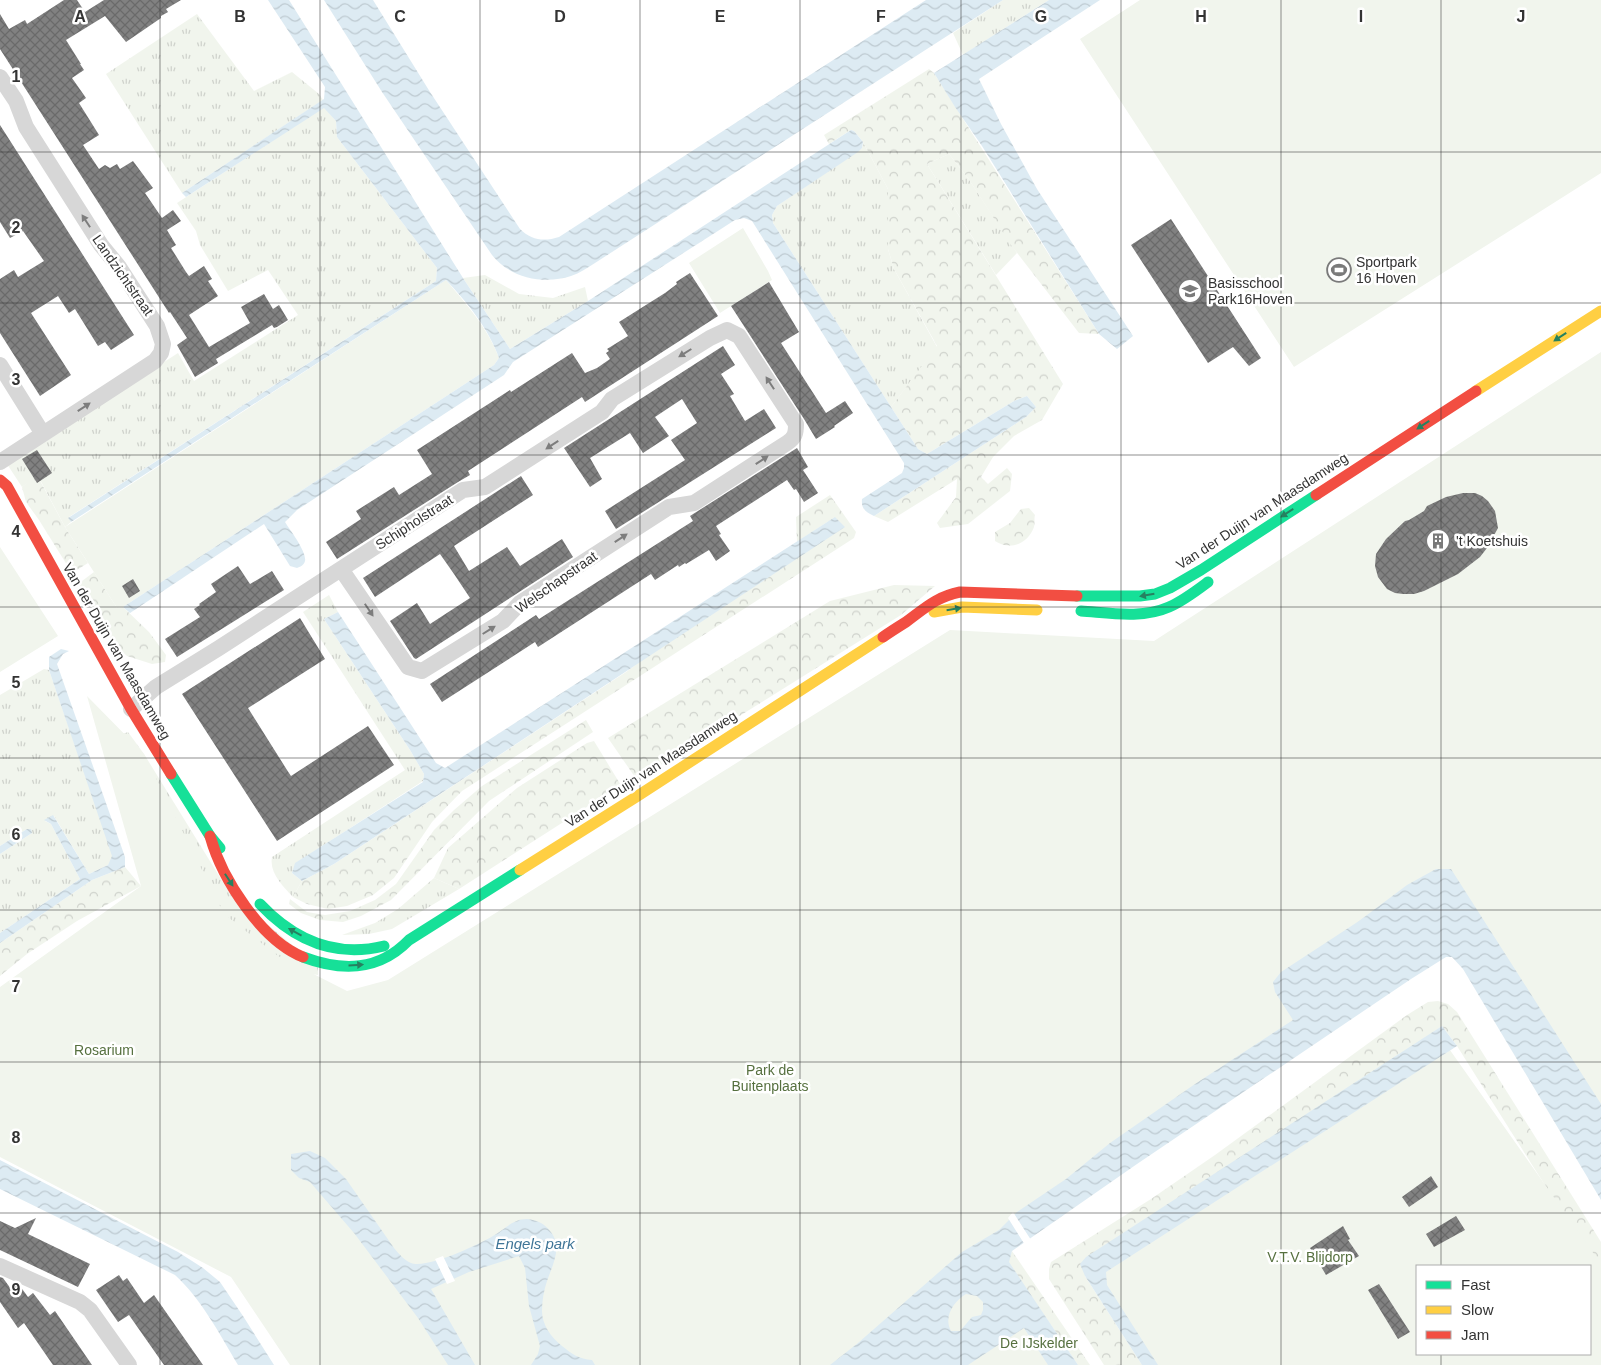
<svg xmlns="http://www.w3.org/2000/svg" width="1601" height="1365" viewBox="0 0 1601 1365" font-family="Arial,sans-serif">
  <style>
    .grass { fill: url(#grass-tufts) }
    .forest { fill: url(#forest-crowns) }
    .green { fill: #f1f5ed; fill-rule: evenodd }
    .water { fill: url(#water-waves); fill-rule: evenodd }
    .pier { fill: #fff }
    .building { fill: url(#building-cross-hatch) }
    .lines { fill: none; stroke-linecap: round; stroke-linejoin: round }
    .street { stroke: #d7d7d7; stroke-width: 16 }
    .fast { stroke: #16e098; stroke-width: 11 }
    .slow { stroke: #ffcf43; stroke-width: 11 }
    .jam { stroke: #f24e42; stroke-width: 11 }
    .oneway { fill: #7d7d7d }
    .oneway2 { fill: #268160 }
    .grid { fill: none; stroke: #333; stroke-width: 1; stroke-opacity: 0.55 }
    .labels { text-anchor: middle; stroke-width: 5; stroke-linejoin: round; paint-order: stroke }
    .poi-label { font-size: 14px; fill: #333; stroke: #fff; text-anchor: start }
    .street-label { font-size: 14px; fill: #333; stroke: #fff }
    .park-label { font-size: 14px; fill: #56703f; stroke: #fff }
    .water-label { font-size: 15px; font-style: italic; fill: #3f7597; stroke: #fff }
    .grid-label { font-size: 16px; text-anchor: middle; font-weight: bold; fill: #333; stroke: #fff; stroke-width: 5; stroke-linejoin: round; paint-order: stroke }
  </style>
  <defs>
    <pattern id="grass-tufts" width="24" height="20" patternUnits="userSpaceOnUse" patternTransform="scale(1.25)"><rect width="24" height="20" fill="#f1f5ed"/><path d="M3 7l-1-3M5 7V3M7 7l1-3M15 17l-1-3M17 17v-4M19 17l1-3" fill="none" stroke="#cfd2cc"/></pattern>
    <pattern id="forest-crowns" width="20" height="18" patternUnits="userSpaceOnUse" patternTransform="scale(1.25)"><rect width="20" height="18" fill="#f1f5ed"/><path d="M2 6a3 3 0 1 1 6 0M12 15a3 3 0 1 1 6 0" fill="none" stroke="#cfd2cc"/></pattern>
    <pattern id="water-waves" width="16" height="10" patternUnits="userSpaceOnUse" patternTransform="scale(1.25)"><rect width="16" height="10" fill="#ddebf3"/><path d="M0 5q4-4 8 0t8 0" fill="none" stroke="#becad1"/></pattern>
    <pattern id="building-cross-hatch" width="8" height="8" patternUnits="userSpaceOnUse" patternTransform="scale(1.25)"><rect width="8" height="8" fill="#818181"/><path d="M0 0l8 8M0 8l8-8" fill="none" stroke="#6a6a6a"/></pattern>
  </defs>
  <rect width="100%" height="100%" fill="#fff"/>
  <path class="grass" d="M1003,0H1049L963,55L953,33Z
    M197,14L254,91L292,72L319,94L323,100L182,193L106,74Z
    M324,107L336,121L337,137L437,268L436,281L69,517L71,522L65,527L38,476L22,487L7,464L178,353L194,381L298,315L268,270L228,291L200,245L196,231L177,203Z
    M863,142L888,189V249L894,269L937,347L891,407L773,223L772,215L777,206L862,148Z
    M949,154L968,178L1017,253L996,275L927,164Z
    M485,275L519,294L553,298L585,287L588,301L510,349L463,278Z
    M329,595L338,612L324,619L410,750L424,774L423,781L296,863L292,873L302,881L293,897C283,886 269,873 272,857L405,770L303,612Z
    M44,669L49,670L113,856L108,865L89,874L54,816L45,821L51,824L80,879L0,933V854L32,833L27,829L0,846V695Z
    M128,732L144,754L229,892L318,967V975L304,973L284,964L219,920L117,736Z
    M434,878L459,889L392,929L369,934L342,935L375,923L398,909Z"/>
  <path class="forest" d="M929,69L934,73L1099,334L1079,333L1011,245L968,178L949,154L927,164L1063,384L1042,420L1014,436L993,457L981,477L988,484L1007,468L1012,474L1010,491L968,524L940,528L937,523L956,497L957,479L888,522L874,516L1026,417L1036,407L1027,396L1014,401L927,454L918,449L891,407L937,346L894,269L888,249V189L863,142L854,131L851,130L829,144L824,135Z
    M37,475L65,527L88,563L72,573L39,520L26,502L22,487Z
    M830,495L856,532L854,538L462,791L432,822L394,878L373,895L347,906L328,909L307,904L293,897L302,881L334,864L626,672L835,517L797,542L796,517Z
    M1029,508L1035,515C1034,518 1035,523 1034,527C1028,544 1010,551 995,541V532L1010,523L1021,509Z
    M94,572L117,608L123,607L149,632L166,655L165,662L152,664L127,656L114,644L78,584Z
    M894,585L935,586L901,615L637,780L608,738L830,601Z
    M586,720L593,732L489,801L391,900L361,916L343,922L320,920L301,913L289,904L290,899L307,912L325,915L350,911L375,900L396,884L434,830L454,810L482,786Z
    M594,741L622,787L604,796L459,889L434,878L448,848L517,788L587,743Z
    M125,867L141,886L77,921L27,954L0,976V943L92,880Z
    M1438,1001L1448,1004L1457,1012L1601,1242V1274L1457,1046L1442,1026L1085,1276L1142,1365H1104L1049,1279V1269L1051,1262L1151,1199L1215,1155L1407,1015L1428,1002Z
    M1012,1251L1090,1365H1078L1008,1262Z"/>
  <path class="green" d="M1140,0H1601V173L1294,367L1080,39Z
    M743,228L768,271L772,280L720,313L689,263Z
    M446,280C466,304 488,328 499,358L494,365L123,607L117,608L65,527Z
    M1601,352V1149L1451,932L997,1252L1078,1365H290L231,1277L0,1157V987L141,886L87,696L144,754L224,914L278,956L347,991L388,980L950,630L1154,641Z
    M0,547L58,636L0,672Z
    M1445,1043L1601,1264V1365H1150L1093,1267ZM1417,1266H1590V1354H1417Z"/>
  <path class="water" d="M268,0H289L463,278L510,349L588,301L851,130L854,131L863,142L862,148L858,152L777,206L772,215L773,223L918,449L927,454L1014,401L1027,396L1036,407L1026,417L874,516C866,512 861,509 862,499L902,473L904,468V463L752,221L744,218L735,220L513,362L504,375L297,510L285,522C290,530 307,552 305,561C304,565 300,567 297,568L290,566L264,524L130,613L123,607L494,365L499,358C489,329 467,302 446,280L71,522L68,518L436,281L437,268L337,137L336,121L324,108L186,197L182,193L324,99L325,87Z
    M324,0H373L430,92L520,229C531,240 544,242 559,237L926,0H1003L595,263C587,268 580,273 571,276C544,285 510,278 492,255L382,92Z
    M1049,0H1100L979,79L1001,124L1037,189L1133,336L1117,349L1099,334L982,146L955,107L934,73Z
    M835,517L845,527L334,864L302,881L292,873L295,863L423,782L424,774L410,750L324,619L338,612L436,763L445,768Z
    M61,649L69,651L63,654L57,664L125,857V867L92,880L0,943V933L80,879L51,824L44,820L53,815L89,874L108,865L112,856L49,670V657Z
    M27,829H31L32,833L0,854V846Z
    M1436,869H1451L1601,1104V1200L1463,969L1452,957H1446L1411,979L1137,1164L1012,1251L1009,1262L1078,1365H1048L1024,1328L968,1365H830L858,1343L962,1252L999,1230L1017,1212L1066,1179L1110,1143L1195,1084L1293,1020L1275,992L1273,982L1281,972L1359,921L1407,885ZM966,1294L977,1296L983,1302V1310L981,1315L972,1317L960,1331H951C943,1317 954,1301 966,1294Z
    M1442,1026L1457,1046L1106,1272L1107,1285L1158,1365H1142L1085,1276L1080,1264L1086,1257Z
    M310,1151L325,1158L346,1179L394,1248C399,1254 404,1260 411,1263C427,1269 478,1245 493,1236C505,1229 513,1219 527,1219C537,1220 544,1223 550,1231C563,1246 553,1264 547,1281C544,1290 542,1300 542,1311C542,1325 551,1337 562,1346C572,1354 579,1359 592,1360L595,1365H531L538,1354L540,1346L529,1306L525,1268L519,1256L469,1272L431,1289L475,1365H448L418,1318L354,1233L310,1182L299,1178L291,1170V1154Z
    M0,1160L178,1252L203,1268L220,1282L243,1316L274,1365H238C219,1333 202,1300 175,1275L0,1189Z"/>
  <path class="pier" d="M1013,1212L1031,1240L1025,1245L1008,1218Z
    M443,1256L455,1281L447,1284L435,1259Z"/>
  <path class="building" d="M64,0H77L85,12L104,0H181L166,9L168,12L161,16V18L126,42L105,16L66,40L81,64H80L84,70L72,78L86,98L79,103L99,135L83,145L99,169L105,165L110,168L117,164L120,169L133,161L153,188L145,193L162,218L173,210L181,221L167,230L176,245L171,248L186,272L189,276L204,266L212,279L208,281L218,296L189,315L209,347L250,323L241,307L264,294L273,309L279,305L288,320L277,327L274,328L272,325L216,359L218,363L195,377L177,345L187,338L170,312L169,313L0,49V14L9,29L25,20L27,24Z
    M0,125L134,335L111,350L105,342L98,346L75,309L69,313L58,296L31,313L71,375L40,396L0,333V279L14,270L18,277L44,261L23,231L10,238L0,222Z
    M1171,219L1261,358L1249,366L1233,347L1208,363L1131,245Z
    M690,273L718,316L585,402L582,397L468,471L470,475L458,482L337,559L326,542L361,519L356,511L394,487L399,495L432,474L417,450L490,403L510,390L511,392L572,353L585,373L597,368L610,359L606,353L609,351L607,349L628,336L619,322L665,293L677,284L676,282Z
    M769,282L799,332L781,343L826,413L845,401L853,413L834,426L835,427L816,439L804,419L731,306Z
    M723,346L735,365L721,374L734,394L730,396L745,421L764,409L776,428L616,529L605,511L685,460L671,440L697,423L682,399L655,417L669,436L643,453L630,433L590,458L602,479L590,487L564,448Z
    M797,448L808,467L803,470L818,493L804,502L796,489L794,490L787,480L716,526L721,534L719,535L730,551L716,561L709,550L686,564L685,563L679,567L678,565L655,580L651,574L538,647L535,642L442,702L430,684L536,615L539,619L693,521L690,516Z
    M37,450L52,473L37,483L22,459Z
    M521,476L533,495L454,546L469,571L507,547L520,566L562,539L573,557L433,648L416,659L414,658L390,621L417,603L430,624L470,598L454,574L440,554L375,597L363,578Z
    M1463,493H1475L1482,496L1488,501L1495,511L1498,528L1487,548L1480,557L1458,574L1424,591L1414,594H1403L1395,593L1387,589L1378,577L1375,566L1376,554L1386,539L1405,521L1409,520L1424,511L1427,506L1446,497Z
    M238,566L250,584L272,571L284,590L177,657L165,639L200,617L194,609L200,605L199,604L216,592L211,584Z
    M133,579L140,591L129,598L122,586Z
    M300,618L325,659L248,708L287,770L291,776L368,726L394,765L277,841L182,694Z
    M1431,1176L1438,1187L1409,1207L1402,1197Z
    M1456,1216L1465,1230L1434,1247L1426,1234Z
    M36,1218L28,1234L90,1264L78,1287L0,1250V1221L15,1228Z
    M1343,1226L1350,1239L1348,1240L1359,1256L1326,1275L1310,1248Z
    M119,1275L123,1281L127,1278L144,1303L154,1295L203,1365H164L129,1315L118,1322L96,1290Z
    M0,1277L3,1278L11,1289L17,1285L20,1286L28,1297L33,1293L50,1315L55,1311L92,1365H53L24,1323L18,1328L0,1302Z
    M1379,1284L1410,1332L1398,1339L1368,1290Z"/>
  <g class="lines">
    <path class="street" d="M0,77L16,101L26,127L101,245L119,267L157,326L163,344L161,353L155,361L0,462
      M0,365L43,434
      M131,709L156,687L219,648L463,490L485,487L602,412L612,399L710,338L727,330L739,336L796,424C796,433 795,438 787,443L694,503L669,507L520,603L503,621L422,671L408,667L341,569
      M0,1266L80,1302L90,1310L129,1365"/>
    <path class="fast" d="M1077,596H1140L1155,594L1170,588L1201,570L1316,495
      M1081,611C1110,613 1142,619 1169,607C1183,601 1196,591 1208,582
      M171,774L210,836L220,848
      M260,904C294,940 335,958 384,946
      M303,957C343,972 379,971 409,940L520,870"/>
    <path class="slow" d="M1476,391L1601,311
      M934,612L962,607L1037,610
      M520,870L636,797L883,637"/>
    <path class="jam" d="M0,480L7,486L131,709L171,774
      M1316,495L1476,391
      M883,637C890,632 898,627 906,622C925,608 936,597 960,592L1077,596
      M210,836C222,879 261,940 303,957"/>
  </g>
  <defs><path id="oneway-solid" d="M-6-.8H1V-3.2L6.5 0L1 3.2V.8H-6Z" transform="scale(1.25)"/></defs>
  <g class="oneway">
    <use href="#oneway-solid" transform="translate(86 221) rotate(-123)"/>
    <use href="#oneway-solid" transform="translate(685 353) rotate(148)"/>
    <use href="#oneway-solid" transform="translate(770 383) rotate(-123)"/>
    <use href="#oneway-solid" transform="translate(84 407) rotate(-33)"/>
    <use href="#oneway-solid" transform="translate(552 445) rotate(147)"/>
    <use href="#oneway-solid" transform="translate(762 460) rotate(-33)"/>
    <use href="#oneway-solid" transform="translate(621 538) rotate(-33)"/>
    <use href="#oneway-solid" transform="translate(369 610) rotate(56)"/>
    <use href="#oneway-solid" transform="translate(489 630) rotate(-32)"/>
  </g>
  <g class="oneway2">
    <use href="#oneway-solid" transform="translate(1560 337) rotate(147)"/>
    <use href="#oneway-solid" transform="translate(1423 425) rotate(147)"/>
    <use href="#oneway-solid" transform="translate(1287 513) rotate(147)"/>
    <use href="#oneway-solid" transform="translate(1147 595) rotate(170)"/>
    <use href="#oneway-solid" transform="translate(954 609) rotate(-9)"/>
    <use href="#oneway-solid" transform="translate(229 880) rotate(57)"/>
    <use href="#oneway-solid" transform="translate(295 932) rotate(-151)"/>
    <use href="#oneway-solid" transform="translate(356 965) rotate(-3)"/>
  </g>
  <path class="grid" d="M160,0V1365M320,0V1365M480,0V1365M640,0V1365M800,0V1365M961,0V1365M1121,0V1365M1281,0V1365M1441,0V1266M0,152H1601M0,303H1601M0,455H1601M0,607H1601M0,758H1601M0,910H1601M0,1062H1601M0,1213H1601M1441,1354V1365"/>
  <defs>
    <g id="stadium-ring" transform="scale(1.25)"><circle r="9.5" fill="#fff" stroke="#7a7a7a" stroke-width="1.5"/><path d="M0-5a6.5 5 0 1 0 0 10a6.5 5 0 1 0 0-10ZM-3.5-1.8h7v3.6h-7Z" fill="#7a7a7a"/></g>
    <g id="school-ring" transform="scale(1.25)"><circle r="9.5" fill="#fff" stroke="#7a7a7a" stroke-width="1.5"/><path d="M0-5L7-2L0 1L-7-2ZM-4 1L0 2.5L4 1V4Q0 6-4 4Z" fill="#7a7a7a"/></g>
    <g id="building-ring" transform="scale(1.25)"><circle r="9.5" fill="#fff" stroke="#7a7a7a" stroke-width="1.5"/><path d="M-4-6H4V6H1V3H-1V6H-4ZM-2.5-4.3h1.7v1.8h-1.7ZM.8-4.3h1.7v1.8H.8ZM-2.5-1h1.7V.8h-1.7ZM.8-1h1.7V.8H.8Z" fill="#7a7a7a"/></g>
  </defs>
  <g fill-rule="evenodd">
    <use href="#stadium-ring" x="1339" y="270"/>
    <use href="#school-ring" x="1190" y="291"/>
    <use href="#building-ring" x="1438" y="541"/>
  </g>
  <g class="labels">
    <g class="poi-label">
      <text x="1356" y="267">Sportpark<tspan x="1356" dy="16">16 Hoven</tspan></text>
      <text x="1208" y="288">Basisschool<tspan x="1208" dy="16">Park16Hoven</tspan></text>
      <text x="1456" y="546">'t Koetshuis</text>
    </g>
    <g class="street-label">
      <text transform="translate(123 275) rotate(55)" y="5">Landzichtstraat</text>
      <text transform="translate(1262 511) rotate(-33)" y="5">Van der Duijn van Maasdamweg</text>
      <text transform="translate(414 522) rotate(-33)" y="5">Schipholstraat</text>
      <text transform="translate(556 582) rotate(-35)" y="5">Welschapstraat</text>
      <text transform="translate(117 651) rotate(60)" y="5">Van der Duijn van Maasdamweg</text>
      <text transform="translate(651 769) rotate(-33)" y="5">Van der Duijn van Maasdamweg</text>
    </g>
    <g class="park-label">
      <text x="104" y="1055">Rosarium</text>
      <text x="770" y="1075">Park de<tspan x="770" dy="16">Buitenplaats</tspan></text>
      <text x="1310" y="1262">V.T.V. Blijdorp</text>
      <text x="1039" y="1348">De IJskelder</text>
    </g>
    <g class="water-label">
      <text x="535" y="1249">Engels park</text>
    </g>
  </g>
  <g class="grid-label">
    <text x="80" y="22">A</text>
    <text x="240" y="22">B</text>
    <text x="400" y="22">C</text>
    <text x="560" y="22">D</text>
    <text x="720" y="22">E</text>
    <text x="881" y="22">F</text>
    <text x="1041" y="22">G</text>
    <text x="1201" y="22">H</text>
    <text x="1361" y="22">I</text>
    <text x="1521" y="22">J</text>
    <text x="16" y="82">1</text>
    <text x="16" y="233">2</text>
    <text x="16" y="385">3</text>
    <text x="16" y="537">4</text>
    <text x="16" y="688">5</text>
    <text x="16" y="840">6</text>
    <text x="16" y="992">7</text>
    <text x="16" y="1143">8</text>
    <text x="16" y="1295">9</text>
  </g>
  <rect x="1416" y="1265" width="175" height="90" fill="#ffffff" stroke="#adadad"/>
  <rect x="1426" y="1281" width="25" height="8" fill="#16e098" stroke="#adadad"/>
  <text x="1461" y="1290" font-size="15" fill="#333333">Fast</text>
  <rect x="1426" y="1306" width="25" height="8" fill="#ffcf43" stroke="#adadad"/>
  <text x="1461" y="1315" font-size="15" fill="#333333">Slow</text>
  <rect x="1426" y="1331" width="25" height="8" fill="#f24e42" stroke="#adadad"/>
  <text x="1461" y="1340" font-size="15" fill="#333333">Jam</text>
</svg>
